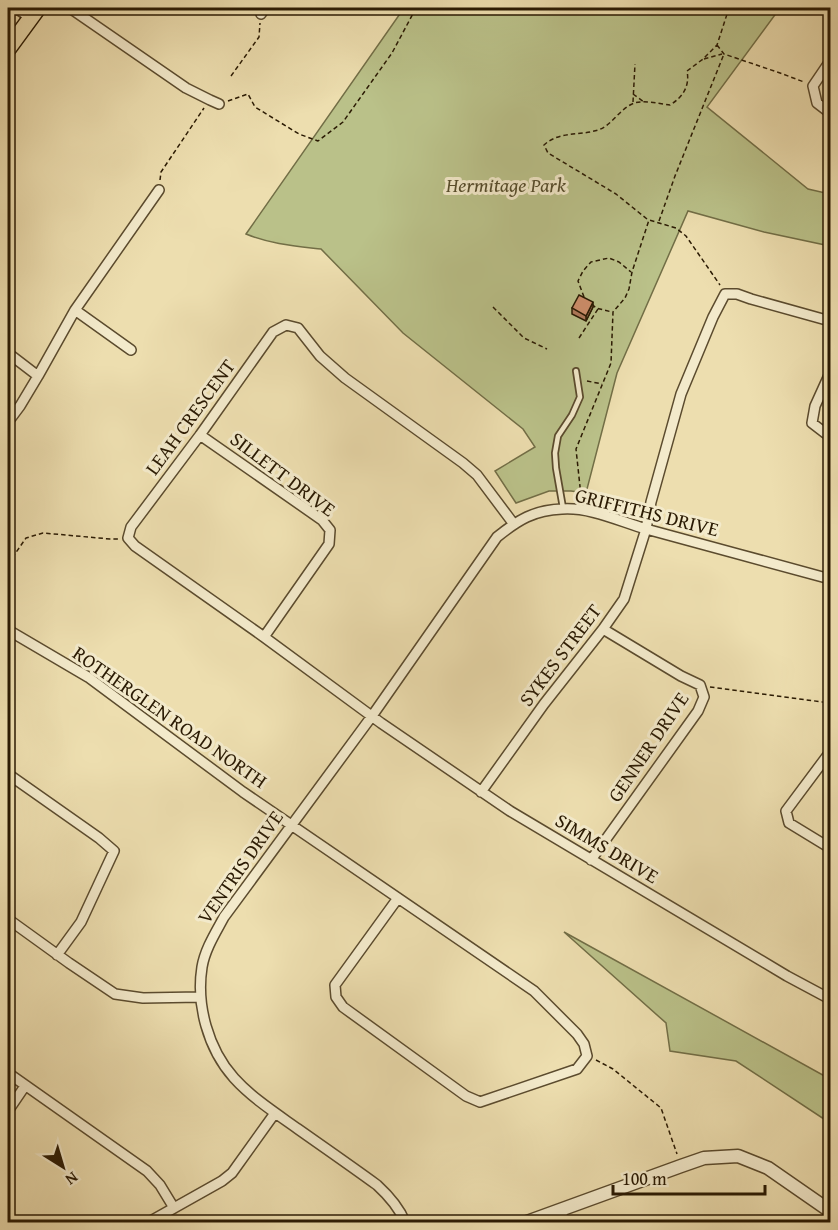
<svg xmlns="http://www.w3.org/2000/svg" width="838" height="1230" viewBox="0 0 838 1230" font-family="'Gentium Book Plus',serif">
  <style>
    .green { fill: #bac189; stroke: #726e46; stroke-width: 1.5 }
    .lines { fill: none; stroke-linecap: round; stroke-linejoin: round }
    .service-casing { stroke: #5b4b2e; stroke-width: 8 }
    .minor-casing { stroke: #5b4b2e; stroke-width: 12 }
    .tertiary-casing { stroke: #5b4b2e; stroke-width: 15 }
    .primary-casing { stroke: #2a1a03; stroke-width: 18 }
    .path { stroke: #2a1a03; stroke-width: 1.5; stroke-dasharray: 4.5 3; stroke-linecap: butt }
    .service { stroke: #f3eacb; stroke-width: 4.5 }
    .minor { stroke: #f3eacb; stroke-width: 9 }
    .tertiary { stroke: #f3eacb; stroke-width: 12 }
    .primary { stroke: #eddeaf; stroke-width: 15 }
    .wall { fill: #b0795b; stroke: #2a1a03; stroke-width: 1.5 }
    .shaded-wall { fill: #90634a; stroke: #2a1a03; stroke-width: 1.5 }
    .building { fill: #cd8d6a; stroke: #2a1a03; stroke-width: 1.5 }
    .labels { text-anchor: middle; stroke-width: 6; stroke-linejoin: round; paint-order: stroke }
    .park-label { font-size: 20px; font-style: italic; fill: #554c2b; stroke: #f3eacb }
    .street-label { font-size: 20px; fill: #2a1a03; stroke: #f3eacb }
  </style>
  <rect width="100%" height="100%" fill="#eddeaf"/>
  <filter id="stains"><feTurbulence type="fractalNoise" baseFrequency=".00333" numOctaves="4"/><feColorMatrix values="0 0 0 0 .2 0 0 0 0 .09 0 0 0 0 .02 0 0 0 .5 -.17"/></filter>
  <radialGradient id="worn" r=".72"><stop offset=".6" stop-color="#630" stop-opacity="0"/><stop offset="1" stop-color="#630" stop-opacity=".3"/></radialGradient>
  <path class="green" d="M404,8H780L707,107L808,189L830,194V246L764,232L688,211L617,373L586,493L571,491H549L516,503L495,471L535,447L523,429L403,333L321,249C295,246 270,244 246,234Z
    M564,932L830,1079V1123L736,1061L670,1051L666,1023Z"/>
  <g class="lines">
    <g class="service-casing">
      <path id="service" d="M12,8L27,18
        M563,508L556,468L555,453L558,436L572,415L580,397L576,371"/>
    </g>
    <g class="minor-casing">
      <path id="minor" d="M70,8L186,88L210,100L219,104
        M261,14L265,8
        M830,61L813,86L817,103L830,113
        M75,310L131,350
        M8,353L38,376
        M830,373L815,406L812,423L825,433L830,434
        M8,422L20,406L38,376L75,310L159,190
        M200,435L322,520L330,530L329,544L264,637
        M513,523L477,475L463,463L345,378L320,356L298,328L286,325L273,332L200,435L131,527L128,538L135,546L264,637L381,723L510,811L787,976L830,999
        M8,630L88,677L243,792L534,991L577,1034L584,1044L587,1056L577,1069L480,1102L466,1096L343,1007L336,997L335,985L398,898
        M830,752L786,811L789,823L830,848
        M8,774L99,838L114,851L81,922L57,955
        M481,792L544,704L603,629L624,599L646,529L651,502L681,394L713,317L725,294H737L751,299L830,321
        M591,860L698,711L704,697L700,685L681,676L603,629
        M8,919L69,963L115,994L143,998L200,997
        M8,1073L147,1171L160,1185L174,1208
        M8,1111L25,1086
        M561,1211L564,1222
        M149,1222L222,1181L232,1173L275,1113
        M405,1222C399,1207 389,1196 377,1185C351,1166 325,1148 298,1129C277,1114 252,1098 234,1078C208,1049 196,1005 202,967C205,949 216,932 224,917L372,716L497,537C518,520 534,510 562,509C590,507 619,521 646,529C707,546 769,562 830,579"/>
    </g>
    <g class="tertiary-casing">
      <path id="tertiary" d="M527,1222L681,1166L704,1158L738,1156L768,1168L830,1211"/>
    </g>
    <g class="primary-casing">
      <path id="primary" d="M8,49L38,8"/>
    </g>
    <path class="path" d="M717,45L724,54L780,73L804,82
      M704,59L722,54
      M231,76L259,37L260,23
      M633,94L644,102
      M228,101L248,94L255,107L299,134L318,141L343,122L392,53L416,8
      M633,102L635,64
      M160,180L161,172L204,108
      M647,219L616,194L548,153L544,145C559,131 579,136 598,130C611,126 619,110 632,104C642,99 660,104 670,105C683,97 690,86 687,71L703,59L717,45L729,8
      M659,221L675,176L724,54
      M584,297L578,281L583,271L591,262L609,258L619,262L631,272
      M592,304L596,308L612,312
      M493,307L524,338L547,349
      M579,338L598,309
      M587,381L602,384
      M581,496L576,449L611,363L613,312L625,298L629,289L632,272L649,220L676,228L686,236L720,285
      M8,564L26,538L43,533L110,539H118
      M710,687L830,703
      M596,1060L613,1069L661,1108L677,1154"/>
    <use href="#service" class="service"/>
    <use href="#minor" class="minor"/>
    <use href="#tertiary" class="tertiary"/>
    <use href="#primary" class="primary"/>
  </g>
  <path class="wall" d="M593,307L586,321L572,314V308Z"/>
  <path class="shaded-wall" d="M593,302V307L586,321V316Z"/>
  <path class="building" d="M579,295L593,302L586,316L572,308Z"/>
  <g class="labels">
    <g class="park-label">
      <text x="506" y="192">Hermitage Park</text>
    </g>
    <g class="street-label">
      <text transform="translate(190 417) rotate(-54)" y="7">LEAH CRESCENT</text>
      <text transform="translate(283 474) rotate(37)" y="7">SILLETT DRIVE</text>
      <text transform="translate(647 512) rotate(14)" y="7">GRIFFITHS DRIVE</text>
      <text transform="translate(560 655) rotate(-53)" y="7">SYKES STREET</text>
      <text transform="translate(170 717) rotate(35)" y="7">ROTHERGLEN ROAD NORTH</text>
      <text transform="translate(648 747) rotate(-56)" y="7">GENNER DRIVE</text>
      <text transform="translate(607 848) rotate(31)" y="7">SIMMS DRIVE</text>
      <text transform="translate(240 867) rotate(-55)" y="7">VENTRIS DRIVE</text>
    </g>
  </g>
  <rect width="838" height="1230" fill="none" stroke="#eddeaf" stroke-width="30"/>
  <rect x="9" y="9" width="820" height="1212" fill="none" stroke="#2a1a03" stroke-width="3"/>
  <rect x="15" y="15" width="808" height="1200" fill="none" stroke="#2a1a03" stroke-width="1.5"/>
  <g transform="translate(63 1167) rotate(143)" stroke="#f3eacb" stroke-width="4.5" paint-order="stroke">
  <path d="M0-4.5L10 22L0 15L-10 22Z" fill="#2a1a03"/>
  <text y="-9" font-size="16" font-weight="bold" text-anchor="middle" fill="#2a1a03">N</text>
  </g>
  <path d="M613 1185v9h152v-9" fill="none" stroke="#2a1a03" stroke-width="3"/>
  <text x="622" y="1185" font-size="18" fill="#2a1a03" stroke="#f3eacb" stroke-width="4.5" paint-order="stroke">100 m</text>
  <rect width="100%" height="100%" filter="url(#stains)"/>
  <rect width="100%" height="100%" fill="url(#worn)"/>
</svg>
